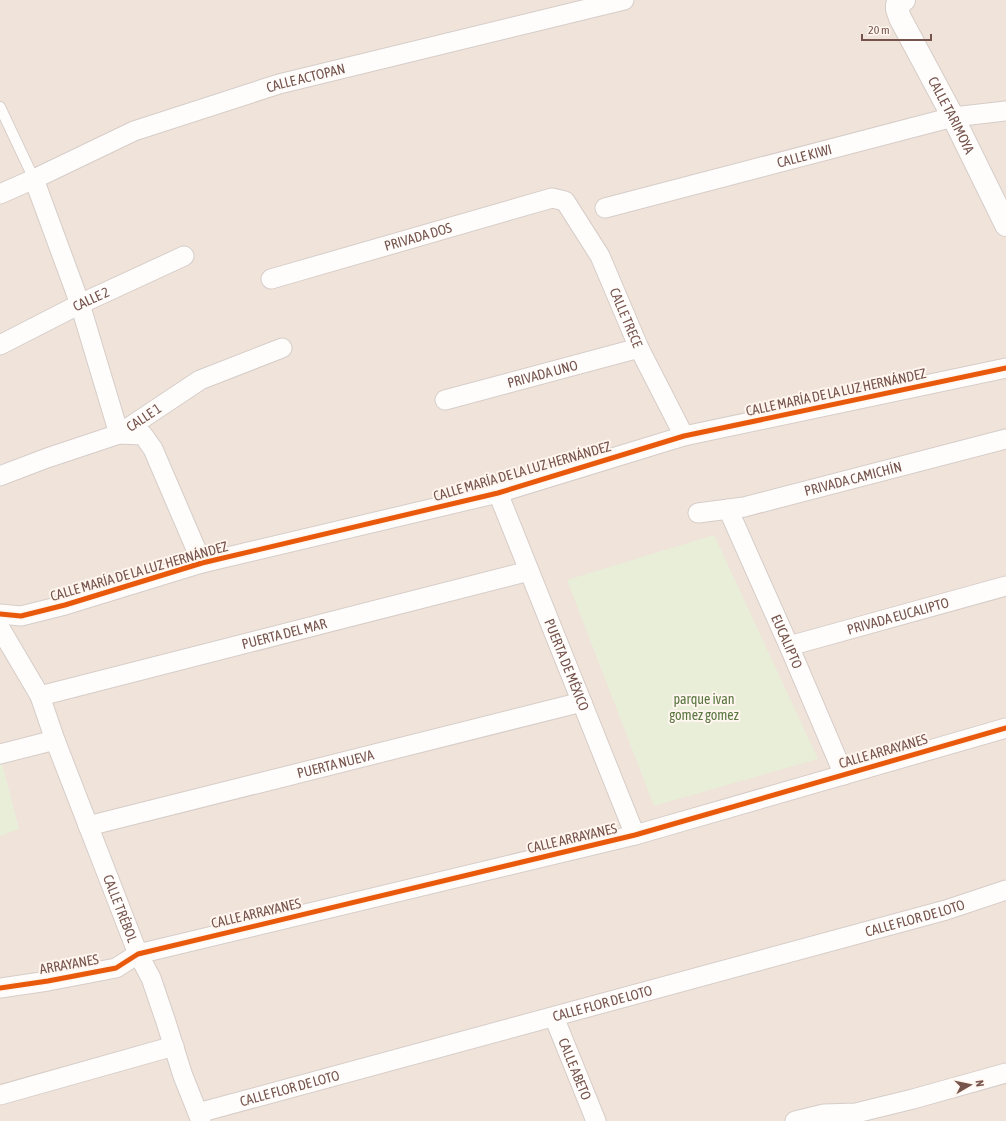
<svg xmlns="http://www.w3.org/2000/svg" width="1006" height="1121" viewBox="0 0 1006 1121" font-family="'Asap Condensed',sans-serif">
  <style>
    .residential { fill: #f0e3da }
    .green { fill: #e8eed8 }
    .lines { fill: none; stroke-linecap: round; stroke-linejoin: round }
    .service-casing { stroke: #d6cdc8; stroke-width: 12 }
    .minor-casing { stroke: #d6cdc8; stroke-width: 21 }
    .tertiary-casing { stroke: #d6cdc8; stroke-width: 24 }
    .service { stroke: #fefdfc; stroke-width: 10 }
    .minor { stroke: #fefdfc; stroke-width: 19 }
    .tertiary { stroke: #fefdfc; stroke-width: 22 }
    .cycleway-casing { stroke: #fff6ef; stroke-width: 8 }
    .cycleway { stroke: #e8590c; stroke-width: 5 }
    .labels { text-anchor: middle; stroke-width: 4; stroke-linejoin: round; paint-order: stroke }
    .street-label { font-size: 14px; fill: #76544c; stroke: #fff6ef }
    .park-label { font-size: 14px; fill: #5a7641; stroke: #fff6ef }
  </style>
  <rect width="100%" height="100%" fill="#f7f2ec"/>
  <path class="residential" d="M0,0H1006V1121H0Z"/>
  <path class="green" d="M714,535L818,759L654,806L567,580Z
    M0,755L19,829L0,836Z"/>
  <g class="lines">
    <g class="service-casing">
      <path id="service" d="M0,107L34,179"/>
    </g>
    <g class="minor-casing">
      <g id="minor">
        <path d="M34,179L80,304L119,434L143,435L153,449L202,563"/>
        <path id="s1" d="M0,194L34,179L134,131L279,84L624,0"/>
        <path id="s2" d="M605,208L953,117L1006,111"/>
        <path id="s3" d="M271,279L552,198L565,201L600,256L639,348L684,436"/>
        <path id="s4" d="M0,345L80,304L184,256"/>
        <path id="s5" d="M445,400L639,348"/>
        <path id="s6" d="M0,476L47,458L119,434L200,380L282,348"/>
        <path id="s7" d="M498,493L635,835"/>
        <path id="s8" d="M728,509L789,646L844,775"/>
        <path id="s9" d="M698,513L744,507L1006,439"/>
        <path d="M0,614L21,616L65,605L202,563L498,493L684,436L1006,368"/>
        <path id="s10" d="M0,628L40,696L55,740L138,954L151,978L165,1019L183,1076L201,1121"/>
        <path id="s11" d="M789,646L1006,586"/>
        <path id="s12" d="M40,696L529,571"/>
        <path d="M0,754L55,740"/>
        <path id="s13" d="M88,826L582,702"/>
        <path d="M0,988L48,981L116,968L138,954L635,835L1006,728"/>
        <path id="s14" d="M554,1017L596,1121"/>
        <path d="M0,1095L174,1046"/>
        <path id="s15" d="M198,1113L946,910L1006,890"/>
        <path d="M795,1121L824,1114L856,1113L913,1099L1006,1073"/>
      </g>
    </g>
    <g class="tertiary-casing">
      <g id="tertiary">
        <path id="s16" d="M904,0L897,5V9L900,18L953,117L1006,225"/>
      </g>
    </g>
    <use href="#service" class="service"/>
    <use href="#minor" class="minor"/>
    <use href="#tertiary" class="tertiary"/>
    <g class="cycleway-casing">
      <path id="cycleway" d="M0,614L21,616L65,605L202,563L498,493L684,436L1006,368
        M0,988L48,981L116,968L138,954L635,835L1006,728"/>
    </g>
    <use href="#cycleway" class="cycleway"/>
  </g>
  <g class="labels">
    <g class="street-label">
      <text dy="5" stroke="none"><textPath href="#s1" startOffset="328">CALLE ACTOPAN</textPath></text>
      <text dy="5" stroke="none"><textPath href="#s16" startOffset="132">CALLE TARIMOYA</textPath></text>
      <text dy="5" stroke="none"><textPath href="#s2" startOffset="206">CALLE KIWI</textPath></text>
      <text dy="5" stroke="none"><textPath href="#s3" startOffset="153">PRIVADA DOS</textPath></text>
      <text dy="5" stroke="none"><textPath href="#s4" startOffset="102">CALLE 2</textPath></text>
      <text dy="5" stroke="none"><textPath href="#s3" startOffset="438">CALLE TRECE</textPath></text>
      <text dy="5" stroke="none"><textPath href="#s5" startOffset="101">PRIVADA UNO</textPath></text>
      <text transform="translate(836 392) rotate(-12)" y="5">CALLE MARÍA DE LA LUZ HERNÁNDEZ</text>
      <text dy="5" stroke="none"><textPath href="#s6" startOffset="156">CALLE 1</textPath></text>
      <text transform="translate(522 471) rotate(-16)" y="5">CALLE MARÍA DE LA LUZ HERNÁNDEZ</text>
      <text dy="5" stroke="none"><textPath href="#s9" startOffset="159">PRIVADA CAMICHÍN</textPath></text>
      <text transform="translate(139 571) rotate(-16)" y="5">CALLE MARÍA DE LA LUZ HERNÁNDEZ</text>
      <text dy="5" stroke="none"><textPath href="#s11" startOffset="113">PRIVADA EUCALIPTO</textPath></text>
      <text dy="5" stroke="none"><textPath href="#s12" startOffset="252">PUERTA DEL MAR</textPath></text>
      <text dy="5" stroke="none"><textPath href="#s8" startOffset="145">EUCALIPTO</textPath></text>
      <text dy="5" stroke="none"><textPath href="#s7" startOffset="185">PUERTA DE MÉXICO</textPath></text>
      <text transform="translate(883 751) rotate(-16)" y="5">CALLE ARRAYANES</text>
      <text dy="5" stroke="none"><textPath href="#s13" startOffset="255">PUERTA NUEVA</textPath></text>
      <text transform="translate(572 838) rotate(-13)" y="5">CALLE ARRAYANES</text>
      <text dy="5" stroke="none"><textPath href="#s10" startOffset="306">CALLE TRÉBOL</textPath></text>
      <text transform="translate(256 913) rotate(-13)" y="5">CALLE ARRAYANES</text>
      <text dy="5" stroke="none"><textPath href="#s15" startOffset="743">CALLE FLOR DE LOTO</textPath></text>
      <text transform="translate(69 964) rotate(-10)" y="5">ARRAYANES</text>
      <text dy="5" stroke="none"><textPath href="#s15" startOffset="419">CALLE FLOR DE LOTO</textPath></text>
      <text dy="5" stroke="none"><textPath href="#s14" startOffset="56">CALLE ABETO</textPath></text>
      <text dy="5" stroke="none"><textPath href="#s15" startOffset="95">CALLE FLOR DE LOTO</textPath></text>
    </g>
    <g class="park-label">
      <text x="704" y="704">parque ivan<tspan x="704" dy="16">gomez gomez</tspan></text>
    </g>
  </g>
  <g transform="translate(970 1085) rotate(81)" stroke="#fff6ef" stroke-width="3" paint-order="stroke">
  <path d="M0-3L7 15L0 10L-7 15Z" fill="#76544c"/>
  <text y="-6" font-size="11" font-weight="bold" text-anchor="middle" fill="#76544c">N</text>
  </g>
  <path d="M862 34v6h69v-6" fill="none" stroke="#76544c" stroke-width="2"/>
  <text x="868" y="34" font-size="12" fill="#76544c" stroke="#fff6ef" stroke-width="3" paint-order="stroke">20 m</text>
</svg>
